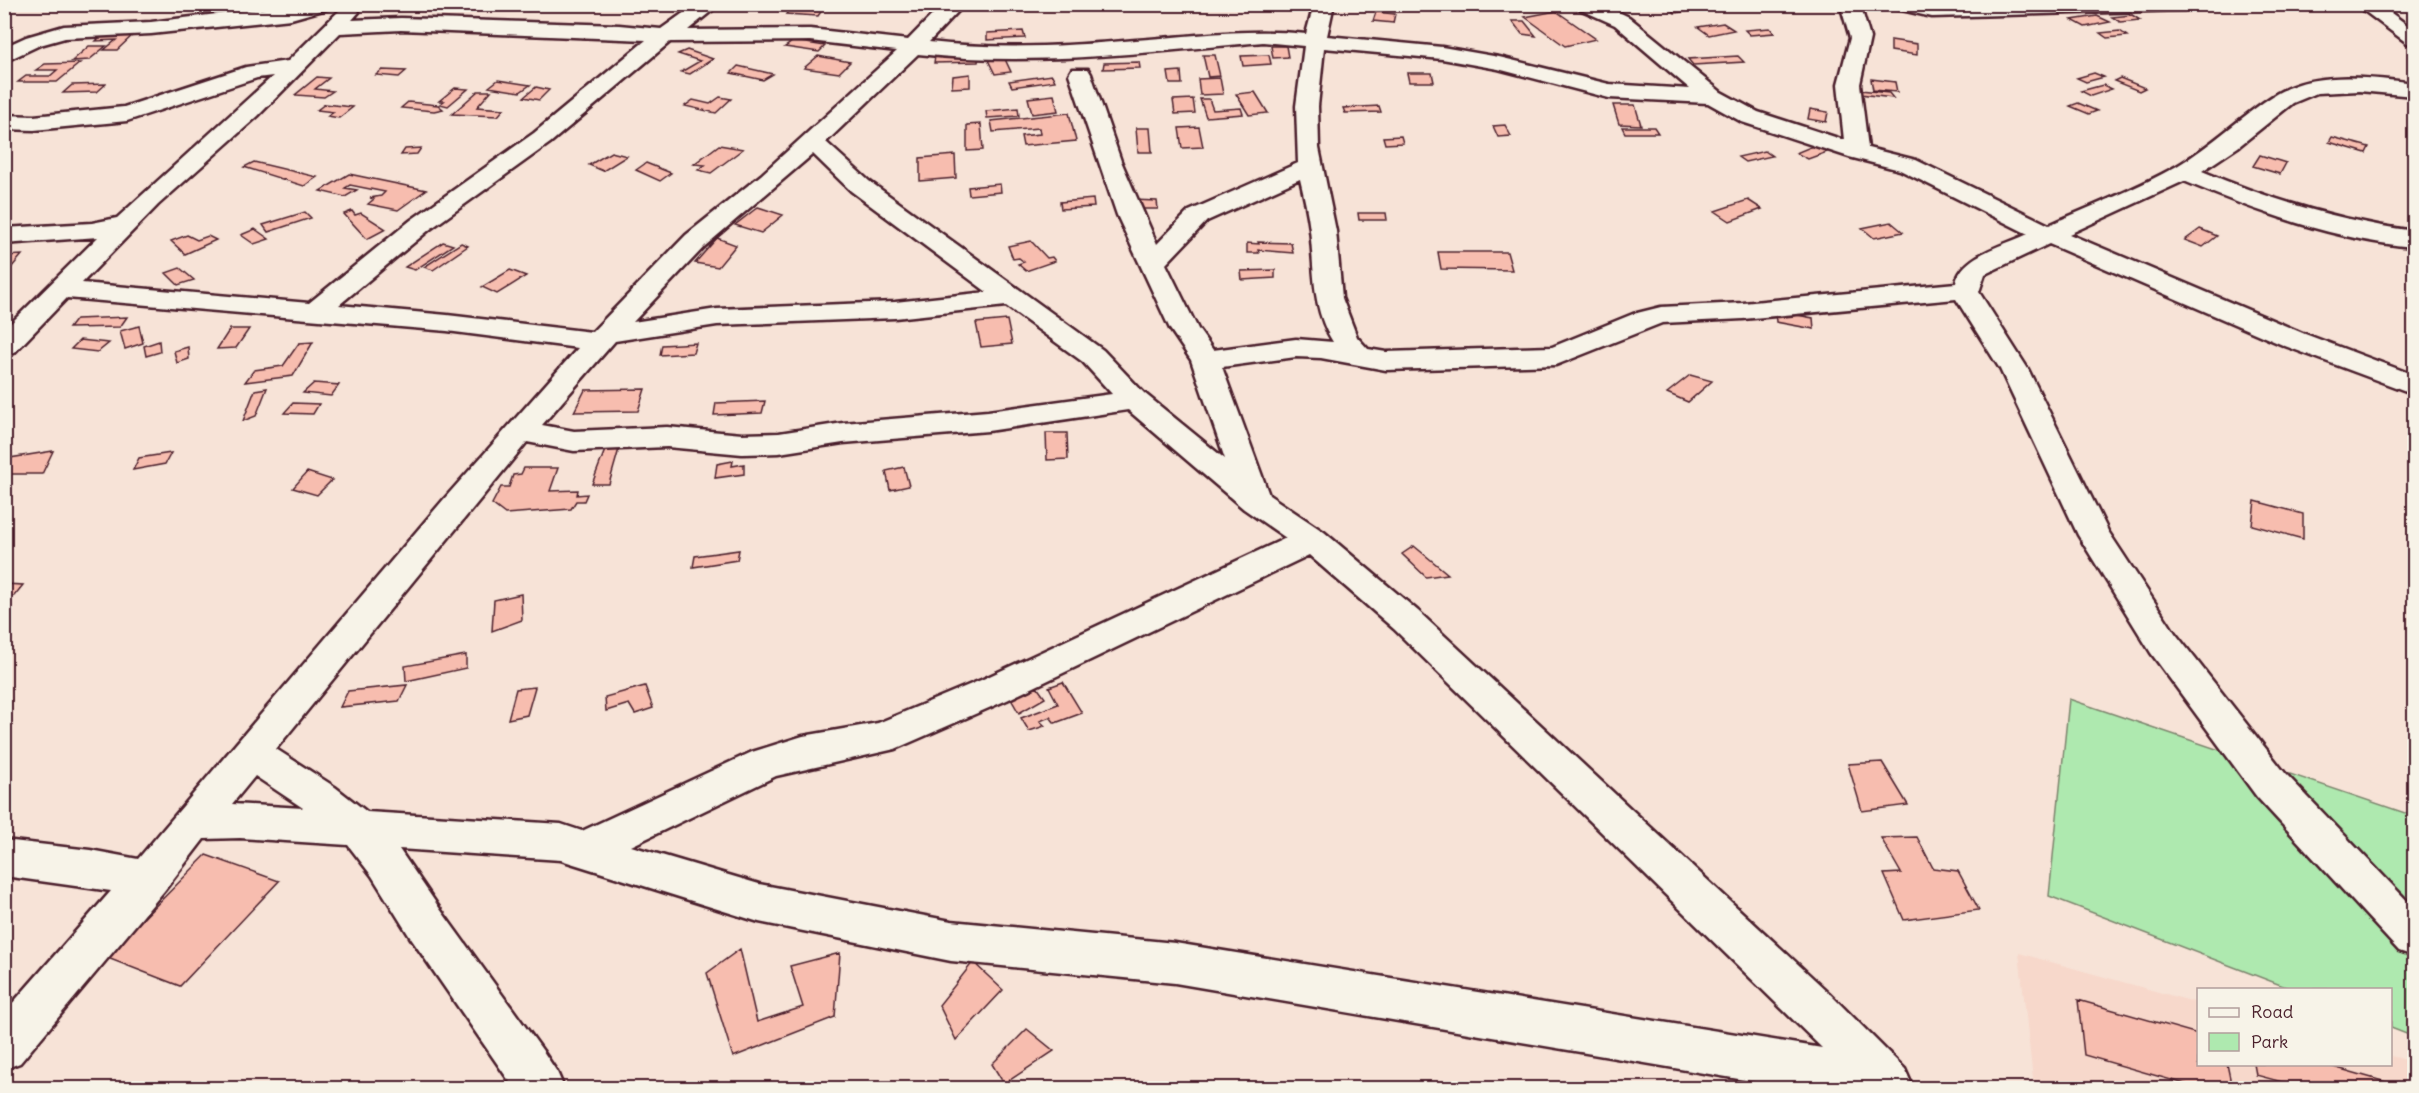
<svg xmlns="http://www.w3.org/2000/svg" width="2419" height="1093" viewBox="0 0 2419 1093" font-family="Delius,sans-serif">
  <style>
    .built { fill: #f7d8cb }
    .green { fill: #aee9af; stroke: #7c846d; stroke-width: 1.5 }
    .building { fill: #f7bdaf; stroke: #4a1f2b; stroke-width: 1.5 }
    .lines { fill: none; stroke-linecap: round; stroke-linejoin: round }
    .minor-casing { stroke: #4a1f2b; stroke-width: 5 }
    .minor { fill: #f7f3e8; fill-rule: evenodd }
  </style>
  <rect width="100%" height="100%" fill="#f7e3d7"/>
  <filter id="ink" filterUnits="userSpaceOnUse"><feTurbulence type="fractalNoise" baseFrequency=".0167" numOctaves="2"/><feDisplacementMap in="SourceGraphic" scale="12" xChannelSelector="R" yChannelSelector="G"/><feConvolveMatrix kernelMatrix="1 2 1 2 8 2 1 2 1" color-interpolation-filters="sRGB"/></filter>
  <g filter="url(#ink)">
    <path class="built" d="M2019,953L2198,1003V1064H2390L2391,1056L2414,1062V1088H2034Z"/>
    <path class="green" d="M2069,699L2414,816V1037L2391,1028L2390,990L2291,989L2049,896Z"/>
    <path class="building" d="M389,4H419L416,7L385,8Z
      M1691,4L1698,10L1675,13L1668,7Z
      M793,5L825,6L818,16L786,14Z
      M1556,11L1596,39L1565,46L1525,17Z
      M1376,12L1395,14L1393,23L1373,21Z
      M2132,15L2140,20L2120,22L2112,17Z
      M2097,16L2110,22L2085,27L2072,20Z
      M1512,21H1524L1536,36L1522,34Z
      M1723,23L1734,30L1709,35L1698,27Z
      M1770,28L1774,33L1750,35L1745,30Z
      M1023,31L1025,38L987,40V33Z
      M2120,31L2127,36L2107,38L2100,33Z
      M134,34L117,50H104L116,40L96,41L102,35Z
      M1891,40L1917,44V55L1891,51Z
      M794,41L825,46L819,52L785,47Z
      M89,46H106L89,60L72,61Z
      M1271,46H1286L1288,57L1273,58Z
      M687,50L713,59L690,74L681,72L700,61L678,54Z
      M1203,55H1215L1220,76L1208,77Z
      M1269,55L1271,64L1243,66L1241,56Z
      M818,56L850,62L839,73L804,68Z
      M935,56H979L978,62L934,63Z
      M1738,56L1744,62L1693,65L1688,59Z
      M1004,57L1011,72L995,74L988,60Z
      M1139,62L1140,68L1103,69L1104,63Z
      M80,63L57,82H18L26,76H50L57,70H36L45,64Z
      M738,66L773,74L763,80L731,73Z
      M382,70L406,71L399,77L376,75Z
      M1181,71L1182,84H1170L1168,72Z
      M1407,73H1432L1434,82H1409Z
      M2094,73L2104,77L2086,82L2077,78Z
      M970,74V87L952,88L953,76Z
      M1052,75L1055,81L1012,87L1009,81Z
      M317,77L329,78L315,89L333,91L324,97L295,95Z
      M1220,78L1223,94L1200,95L1198,79Z
      M2120,78L2145,88L2139,91L2114,81Z
      M1871,79L1895,82L1897,92L1873,90Z
      M498,80L530,85L520,92L489,87Z
      M106,84L97,92L63,93L72,85Z
      M2103,85L2112,89L2091,96L2081,91Z
      M536,87L549,90L539,100L524,97Z
      M455,88L468,89L448,106L440,104L444,101H439Z
      M1860,90L1889,93L1893,98L1860,94Z
      M478,91H491L477,107L504,109L498,116L452,114Z
      M1255,92L1268,113L1249,115L1236,94Z
      M1054,95L1058,111L1032,114L1028,98Z
      M720,97L731,99L716,113L685,106L693,100L710,104Z
      M1193,99L1195,113L1175,114L1173,100Z
      M1200,99H1209L1213,110L1241,108L1243,114L1206,117Z
      M408,102L438,105L443,109L434,111L401,108Z
      M2078,103L2097,111L2089,114L2070,106Z
      M325,104L353,107L339,118L328,116L334,112L317,110Z
      M1613,105H1635L1641,125L1619,124Z
      M1379,106L1381,112L1345,113L1343,108Z
      M1018,108L1019,116L987,118L986,111Z
      M1810,109L1828,112L1826,122L1808,119Z
      M1069,113L1076,141L1023,146L1021,136L1040,134L1039,128L993,132L991,121Z
      M981,124L983,150L967,151V125Z
      M1505,125L1511,136L1498,137L1493,126Z
      M1199,127L1203,147L1182,148L1179,128Z
      M1622,127H1654L1658,133H1625Z
      M1136,128H1150L1152,152H1138Z
      M1401,136L1403,143L1385,144L1383,137Z
      M2332,137L2369,147L2366,153L2329,142Z
      M719,145L743,149L711,173L698,170L705,165L694,164Z
      M1815,145L1827,152L1808,159L1796,153Z
      M421,148L417,154L401,155L405,149Z
      M1765,151L1772,156L1745,162L1738,157Z
      M611,152L627,156L603,171L589,165Z
      M955,155L956,178L920,181V158Z
      M2260,155L2286,163L2280,174L2253,166Z
      M254,162L317,177L304,186L244,167Z
      M646,163L671,173L660,181L636,170Z
      M349,174L426,190L398,210L368,204L374,199L370,198L381,196L385,192L350,185L345,188L357,190L345,197L320,191Z
      M1000,184L1001,192L969,195L968,187Z
      M1093,199L1094,207L1061,209L1060,202Z
      M1132,200L1157,201L1158,209H1132Z
      M1748,200L1762,209L1730,221L1715,211Z
      M758,207L783,215L761,233L735,225Z
      M352,211L355,215L361,213L386,229L367,239L344,214Z
      M305,212L311,218L268,232L263,225Z
      M1358,213H1386L1387,220H1359Z
      M1891,222L1903,232L1874,238L1862,228Z
      M255,229L269,239L254,244L241,235Z
      M2200,229L2217,236L2203,247L2185,240Z
      M187,235L197,240L208,236L216,240L185,254L171,241Z
      M717,238L736,245L718,267L695,263Z
      M1031,241L1047,258L1052,257L1055,261L1026,271L1018,264L1024,262L1019,258L1013,259L1008,246Z
      M443,242L453,245L415,270L405,267Z
      M1258,242L1291,243L1293,253L1258,250L1259,253H1247V243L1259,244Z
      M461,243L468,246L433,270L424,267Z
      M1438,252H1507L1512,270L1441,269Z
      M22,255L11,268H4V256Z
      M180,268L194,280L178,285L166,273Z
      M510,270L526,276L497,294L482,287Z
      M1275,270V278L1242,280L1241,271Z
      M1775,311L1813,318L1814,329L1776,322Z
      M127,317L120,327L69,328L76,319Z
      M1007,320L1012,344L981,347L976,323Z
      M139,326L143,343L125,349L120,331Z
      M230,329H249L236,348L217,349Z
      M80,340L109,343L98,352L71,349Z
      M159,341L160,352L146,356L144,346Z
      M313,342L293,376L245,382L254,370L283,366L299,343Z
      M696,343L693,353L660,355L662,345Z
      M188,347L189,359L177,363L174,351Z
      M1690,375L1712,381L1688,402L1667,393Z
      M314,383L339,385L331,396L303,393Z
      M267,388L256,416L243,421L255,390Z
      M645,389L638,411L574,412L585,390Z
      M765,401L762,413L714,415L716,403Z
      M293,403L319,404L313,414L284,413Z
      M1046,433H1067L1068,459L1047,460Z
      M619,449L609,484H592L605,450Z
      M53,451L42,474H4V459Z
      M171,453L165,464L133,470L139,458Z
      M733,461L732,466L744,464V474L715,478L717,464Z
      M904,467L909,486L890,490L886,471Z
      M524,468H558L550,491L578,490L577,495L587,494L584,501H576L571,509L505,514L492,504L501,487H509L513,475L521,474Z
      M307,472L332,480L317,495L293,488Z
      M2255,501L2303,514V539L2252,525Z
      M1414,546L1448,574L1426,577L1402,554Z
      M739,550L737,560L693,567L695,556Z
      M4,584L23,585L14,596H4Z
      M521,594L522,620L492,631L494,600Z
      M466,655V668L406,681L405,666Z
      M1063,682L1082,713L1055,723L1050,717L1040,721L1045,726L1029,731L1021,718L1058,704L1049,687Z
      M407,685L399,701L340,707L348,691Z
      M645,686L653,708L635,714L629,704L606,711L605,697Z
      M535,687L527,715L508,719L516,689Z
      M1037,687L1045,698L1019,713L1011,699Z
      M1882,762L1908,805L1862,811L1848,764Z
      M1917,837L1933,868L1958,871L1979,910L1904,920L1884,874L1901,873L1881,838Z
      M206,855L279,881L180,986L105,957Z
      M740,949L757,1022L803,1007L790,966L840,953L835,1017L733,1057L707,973Z
      M973,962L1003,990L956,1040L939,1005Z
      M2078,1000L2198,1034V1064H2227L2232,1088H2199L2084,1055Z
      M1027,1029L1054,1051L1004,1084L992,1064Z
      M2254,1064H2323L2407,1088H2304L2256,1075Z"/>
    <g class="lines">
      <g class="minor-casing">
        <path id="minor" d="M299,4H333L330,8L291,19L151,34L65,38L40,45L4,62V47L26,37L64,26L151,22Z
          M696,4H720L688,30L810,29L908,40L943,4H965L929,42C998,50 1068,46 1136,40C1194,36 1249,28 1306,34L1314,4H1334L1327,36L1442,47L1499,57L1609,84L1690,89L1615,25L1577,8L1574,4H1602L1629,17L1721,92L1758,112L1844,140L1838,84L1850,38L1840,4H1860L1870,38L1860,84L1868,148L1916,160L2049,225C2091,206 2137,189 2177,166C2213,145 2242,115 2276,94C2316,70 2371,78 2414,83V96L2359,91L2317,93L2293,103L2238,147L2202,171C2271,200 2340,221 2414,231V247C2335,240 2258,212 2184,181L2069,234L2305,334L2414,375V394L2285,346L2049,244L1985,274L1979,292L2028,369L2108,531L2175,633L2285,773L2414,908V956L2399,951L2257,797L2151,653L2078,535L2000,369L1956,299L1743,319L1662,323L1556,365L1386,370L1321,358L1296,357L1222,367L1269,495L1324,532L1418,611L1829,993L1905,1069L1912,1085L1911,1088H1791L1175,983L951,961L759,922L561,860L399,849L440,909L543,1051L557,1072L564,1088H514L410,937L372,876L348,845L240,838L204,839L164,891L20,1063L4,1069V1013L111,891L4,876V840L90,850L138,859L444,499L578,348L447,331L67,298L14,353L4,356V330L98,237L4,244V228L92,223L117,218L273,76L257,78L127,121L34,130L4,129V115L34,116L124,107L246,67L288,61L342,8H356L359,12L352,20L401,18L619,25L661,29ZM401,30L646,40L534,133L411,220L309,303L82,283L158,205L258,116L340,33ZM810,41L897,51L761,175L686,235L592,332L447,315L339,305L429,230L550,143L670,42ZM1263,42L1304,46L1296,106L1298,163L1189,211L1157,244L1121,161L1091,74L1088,69H1072L1069,74L1117,215L1170,329L1191,360L1225,459L1144,393L1103,350L869,181L826,142L918,54C1033,67 1149,52 1263,42ZM1324,48L1442,59L1498,69L1609,98L1708,103L1742,122L1849,157L1900,170L2028,234C2005,245 1961,255 1956,283L1743,303L1661,307L1633,314L1552,347L1386,352L1368,349L1357,337L1342,298L1336,231L1319,148L1318,106ZM813,154L851,191L987,292L895,302L717,309L633,322L705,246ZM1300,179C1304,196 1308,213 1310,230C1315,270 1311,307 1333,342L1296,339L1213,350L1198,329L1166,264L1207,221ZM1006,306L1083,362L1112,394L988,411L843,423L779,433L742,434L667,427L574,431L542,425L615,341L717,325L895,318ZM1128,410L1244,509L1286,538L981,680L878,723L803,736L752,752L582,831L561,824L367,812L335,787L276,749L527,442L574,451L667,447L742,454L779,453L843,443L988,431ZM1309,555L1394,629L1822,1048L1175,943L951,921L759,884L631,846L776,776L895,749L1007,700ZM255,776L303,808L232,804Z
          M1890,4L1932,5L2194,4L2184,10L1932,17L1893,8Z
          M2355,4H2379L2414,30V45L2407,43Z"/>
      </g>
      <use href="#minor" class="minor"/>
    </g>
  </g>
  <rect width="2419" height="1093" fill="none" stroke="#f7f3e8" stroke-width="24"/>
  <rect x="12" y="12" width="2395" height="1069" fill="none" stroke="#4a1f2b" stroke-width="2" filter="url(#ink)"/>
  <rect x="2197" y="988" width="195" height="78" fill="#f7f3e8" stroke="#b29e9c" stroke-width="1.5"/>
  <rect x="2209" y="1008" width="30" height="9" fill="#f7f3e8" stroke="#b29e9c" stroke-width="1.5"/>
  <text x="2251" y="1018" font-size="18" fill="#4a1f2b">Road</text>
  <rect x="2209" y="1033" width="30" height="18" fill="#aee9af" stroke="#b29e9c" stroke-width="1.5"/>
  <text x="2251" y="1048" font-size="18" fill="#4a1f2b">Park</text>
</svg>
